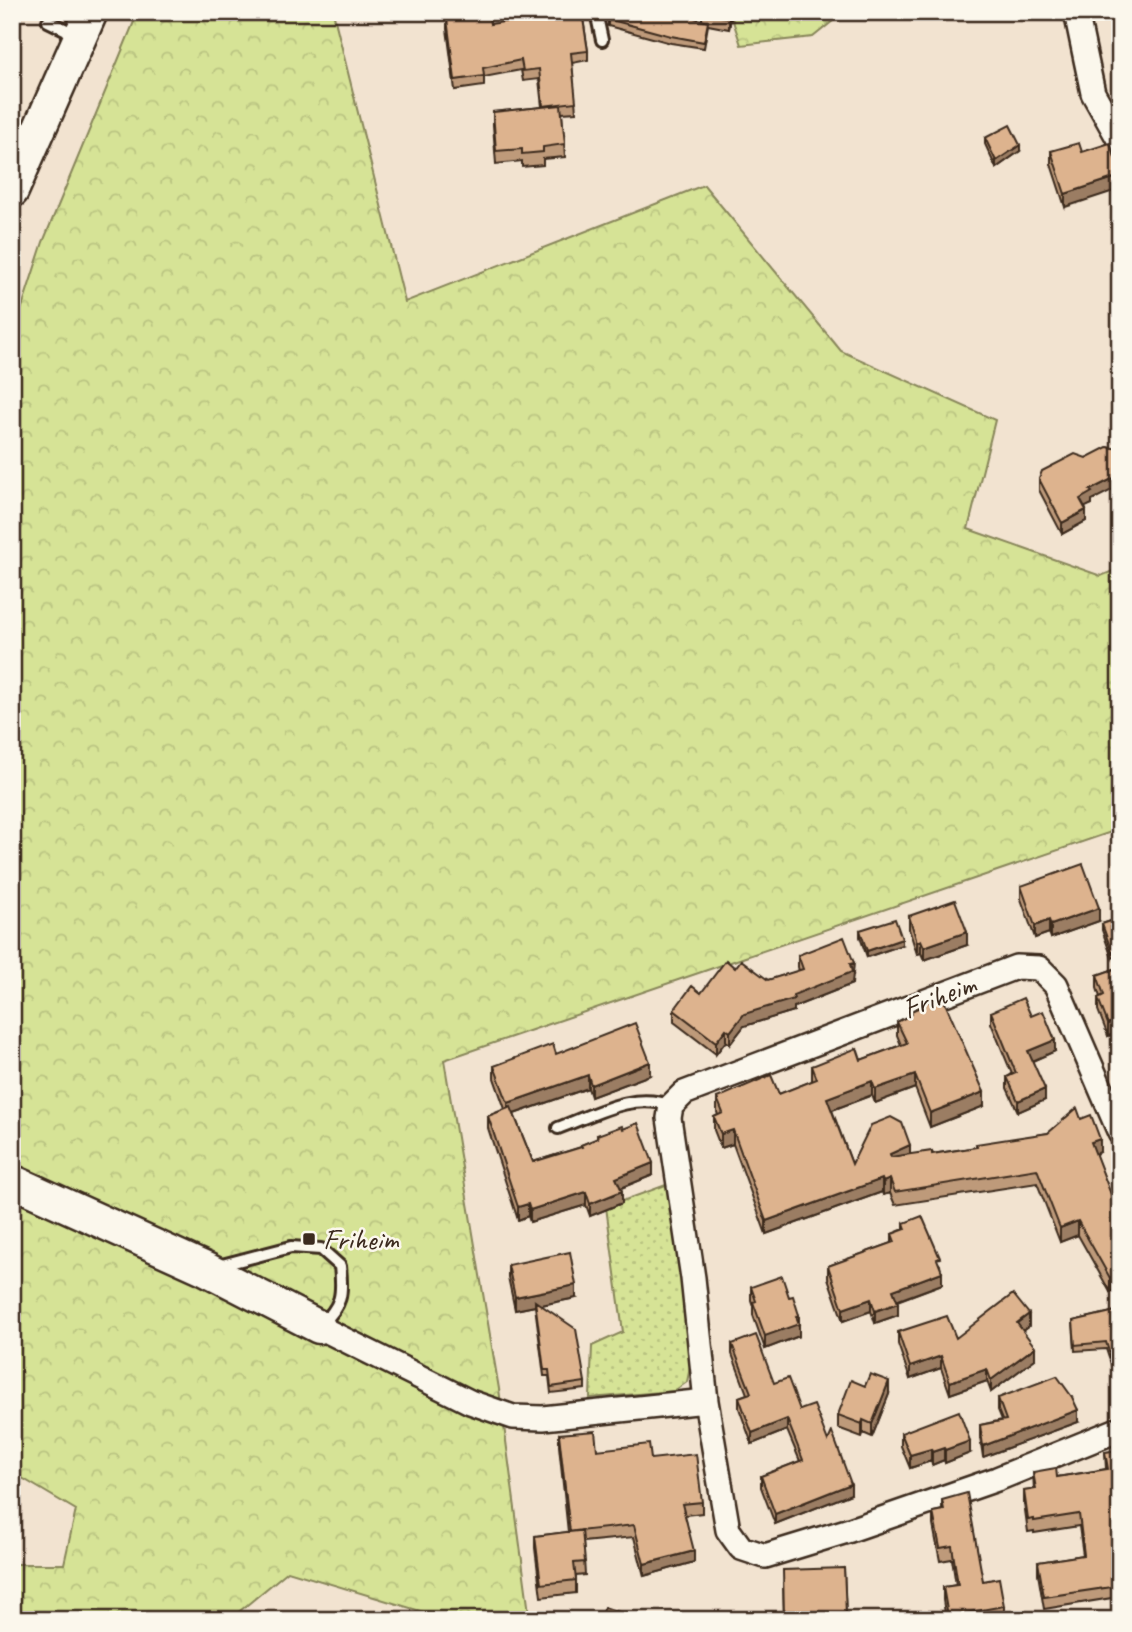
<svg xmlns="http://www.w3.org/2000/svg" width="1132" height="1632" viewBox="0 0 1132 1632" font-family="Caveat,sans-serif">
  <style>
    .grass { fill: url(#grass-dots); stroke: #88865a; stroke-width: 2 }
    .forest { fill: url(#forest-crowns); stroke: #88865a; stroke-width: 2 }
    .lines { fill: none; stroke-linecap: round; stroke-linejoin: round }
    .lane-casing { stroke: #3b2a1e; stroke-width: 16 }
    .street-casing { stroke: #3b2a1e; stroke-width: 28 }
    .secondary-casing { stroke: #3b2a1e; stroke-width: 37 }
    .lane { stroke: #fbf7ec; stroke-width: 10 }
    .street { stroke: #fbf7ec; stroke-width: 23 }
    .secondary { stroke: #fbf7ec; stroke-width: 32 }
    .wall { fill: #be9a7a; stroke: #3b2a1e; stroke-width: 2 }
    .shaded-wall { fill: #9b7d63; stroke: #3b2a1e; stroke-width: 2 }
    .building { fill: #ddb38e; stroke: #3b2a1e; stroke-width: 2 }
    .poi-dot { fill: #3b2a1e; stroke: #fbf7ec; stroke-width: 2.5 }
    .labels { text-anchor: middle; stroke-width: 5; stroke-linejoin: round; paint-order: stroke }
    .street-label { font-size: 30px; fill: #3b2a1e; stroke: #fbf7ec }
    .poi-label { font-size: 30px; fill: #3b2a1e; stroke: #fbf7ec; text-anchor: start }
  </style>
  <defs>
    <pattern id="grass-dots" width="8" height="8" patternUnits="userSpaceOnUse" patternTransform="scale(1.75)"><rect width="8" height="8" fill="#d6e396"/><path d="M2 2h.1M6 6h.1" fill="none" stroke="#b9c381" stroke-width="1.8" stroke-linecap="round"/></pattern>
    <pattern id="forest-crowns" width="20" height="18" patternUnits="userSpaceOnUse" patternTransform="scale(1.75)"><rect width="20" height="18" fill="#d6e396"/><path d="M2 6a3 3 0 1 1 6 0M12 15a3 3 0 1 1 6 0" fill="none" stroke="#b9c381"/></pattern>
  </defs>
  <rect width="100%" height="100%" fill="#f2e3d0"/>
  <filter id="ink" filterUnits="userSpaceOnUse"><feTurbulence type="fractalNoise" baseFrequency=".0143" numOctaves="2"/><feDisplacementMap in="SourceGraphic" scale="14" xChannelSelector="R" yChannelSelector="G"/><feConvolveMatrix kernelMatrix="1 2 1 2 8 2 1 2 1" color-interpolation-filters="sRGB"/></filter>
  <g filter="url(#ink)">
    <path class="grass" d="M671,1183L697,1367H690L687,1382L674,1391L590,1398L592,1346L623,1332L606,1207Z"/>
    <path class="forest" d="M138,12H333L405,302L704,185L841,351L995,420L968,529L1101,576L1120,568V829L444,1060L499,1389L530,1620H450L288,1571L229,1620H12V1564H64L76,1510L12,1472V338L43,242Z
      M730,12H844L813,37L741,45Z"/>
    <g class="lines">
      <g class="lane-casing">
        <path id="lane" d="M596,12L602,40
          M48,21L77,35
          M558,1128C594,1115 633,1091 671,1106
          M218,1266L291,1247L321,1249L340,1266C343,1295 342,1305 321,1325"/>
      </g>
      <g class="street-casing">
        <path id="street" d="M1076,12L1093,93L1120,141
          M1120,1133L1056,985L1039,968L1016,967L684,1093L671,1106L669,1118L693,1278L706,1401L728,1530L741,1548L765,1556L850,1530L997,1479L1120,1429
          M319,1327L470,1402L513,1417L543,1418L706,1401"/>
      </g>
      <g class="secondary-casing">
        <path id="secondary" d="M12,191L91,12
          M12,1181L206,1269L319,1327"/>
      </g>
      <use href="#lane" class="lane"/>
      <use href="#street" class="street"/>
      <use href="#secondary" class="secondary"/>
    </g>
    <path class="wall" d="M456,12H488L490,24L548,15V12H582L588,51V60L572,63L576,112L562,113L565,157L543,159V165L522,167V161L496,164L493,125V112L542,107L539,79L523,81L521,70L484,77V86L455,90L447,29V19L458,17Z
      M702,12H732L729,29L708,25L704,48L671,43L608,26V19L702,20Z
      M985,138L1020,151L996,168L985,144Z
      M1051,151L1082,152L1065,207L1051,164Z
      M1086,458L1092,504L1084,507L1086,521L1062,534L1039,490V479Z
      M1021,886L1099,921L1051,938L1049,933L1035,938L1021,899Z
      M909,916L967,945L924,960L921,953L917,954L909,929Z
      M1120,918L1112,958L1102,930V924Z
      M860,930L902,945L867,957L860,937Z
      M798,955L854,975H852V984L794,1007V1011L744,1026L730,1044L726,1041L716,1054L674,1022V1010L701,993L735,968L768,980L799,971L798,967Z
      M1120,967L1116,1039L1114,1034L1108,1036L1098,1010V998L1100,997L1097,988V975Z
      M924,1003L984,1106L930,1127L915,1088L875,1103L872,1095L832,1110L852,1164L910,1154H932L976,1147L1048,1133L1081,1119L1100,1152L1095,1154L1120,1218V1287L1110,1292L1078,1235L1060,1242L1037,1183L895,1205L890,1193L883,1195L882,1192L766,1234L733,1144L721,1148L714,1130V1117L718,1115L717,1112V1098L779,1094L812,1081V1066L861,1060L901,1045L897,1035V1022L911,1015V1011L924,1005Z
      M991,1012L1031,1016L1055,1051L1032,1061L1045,1100L1018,1112L1007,1088V1077L1012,1074L991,1023Z
      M556,1054L650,1075L591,1097L588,1088L514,1114L533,1162L581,1147V1145L597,1139V1135L623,1129L653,1175L621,1188L622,1203L590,1216L586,1205L530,1222L528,1216L518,1220L488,1128V1116L505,1109L494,1078V1066Z
      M1120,1066V1089L1116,1080V1068Z
      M904,1223L940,1265L942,1284L897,1301L898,1315L875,1323L871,1311L843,1321L828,1278V1266L892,1243V1234L904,1229Z
      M508,1265L576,1298L541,1305L585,1382V1389L551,1393L549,1376H544L535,1306L515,1310L508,1277Z
      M751,1287L799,1328V1336L765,1349L753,1315V1306L751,1300Z
      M1120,1310V1365L1112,1367L1106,1349L1075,1351L1073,1321Z
      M1029,1326L1022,1331L1035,1359L991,1392L987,1381L950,1394L941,1368L910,1379L898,1344V1332L956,1338Z
      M732,1344L800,1410L828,1441L851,1494L775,1524L761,1487V1476L800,1461L787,1430L752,1444L739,1408V1397L747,1394L732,1354Z
      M889,1394L872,1437L863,1433L862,1437L838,1428V1415Z
      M998,1398L1078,1422L983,1457L980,1437V1425L1002,1420L998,1410Z
      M901,1433L970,1453L945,1463L944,1460L932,1465L931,1461L910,1468L901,1446Z
      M559,1434L597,1450L651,1459L702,1502V1513L685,1515L694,1562L644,1576L634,1537L583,1542L585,1575L576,1576V1593L541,1597L535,1548V1536L568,1532L559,1446Z
      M1120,1450V1613L1115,1614L1112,1598L1044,1609L1038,1574V1562L1083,1555L1079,1526L1034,1533V1531L1028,1532L1024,1503V1491L1034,1490L1033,1472L1057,1477L1106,1469L1105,1452Z
      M942,1500L983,1581L1004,1606V1619L946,1620L943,1600V1587L956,1585L952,1559L940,1561L933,1525V1512L942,1510Z
      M844,1568L846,1620H784L783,1583Z"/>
    <path class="shaded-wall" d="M730,12H732L729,29V18Z
      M1020,145V151L996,168V161Z
      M1120,176V189L1065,207V194Z
      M1120,475V486L1092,500V504L1080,510V499L1090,490Z
      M1086,510V521L1062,534V523Z
      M1099,908V921L1051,938V925Z
      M1049,920V933L1035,938V926Z
      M967,932V945L924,960V947Z
      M902,939V945L867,957V951Z
      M921,940V953L917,954V942Z
      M1120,949V955L1112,958V952Z
      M854,963L852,984L794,1007V1011L744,1026L730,1044V1032L744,1014Z
      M1114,1021V1034L1108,1036V1024Z
      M1120,1025V1038L1116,1039V1027Z
      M726,1029V1041L716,1054V1042Z
      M1055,1040V1051L1028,1063V1051Z
      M650,1062V1075L591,1097V1085Z
      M588,1075V1088L508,1116V1103Z
      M915,1075V1088L875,1103V1089Z
      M872,1081V1095L827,1112V1098Z
      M1045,1089V1100L1018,1112V1101Z
      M984,1092V1106L930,1127V1113Z
      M733,1130V1144L721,1148V1134Z
      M1100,1139V1152L1091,1156V1142Z
      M910,1145V1159L890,1167V1154Z
      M653,1163V1175L616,1190V1178Z
      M882,1179V1192L766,1234V1221Z
      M890,1179V1193L883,1195V1182Z
      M622,1191V1203L590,1216V1204Z
      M586,1192V1205L530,1222V1210Z
      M528,1204V1216L518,1220V1207Z
      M1078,1221V1235L1060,1242V1228Z
      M942,1272V1284L893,1302V1290Z
      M1120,1273V1287L1110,1292V1278Z
      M576,1285V1298L536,1306L535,1301V1306L515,1310V1297Z
      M871,1299V1311L843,1321V1309Z
      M898,1303V1315L875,1323V1311Z
      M1029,1314V1326L1017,1335V1323Z
      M799,1315V1336L765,1349V1336Z
      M1035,1347V1359L991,1392V1380Z
      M941,1356V1368L910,1379V1367Z
      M1120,1358V1365L1112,1367V1361Z
      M987,1369V1381L950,1394V1382Z
      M889,1381V1394L872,1437V1424Z
      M1078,1410V1422L983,1457V1446Z
      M787,1419V1430L752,1444V1433Z
      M863,1420V1433L862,1437V1424Z
      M970,1441V1453L945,1463V1450Z
      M944,1448V1460L932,1465V1452Z
      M931,1449V1461L910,1468V1455Z
      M851,1484V1494L775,1524V1514Z
      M694,1551V1562L644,1576V1564Z"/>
    <path class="building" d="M460,12H488L490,24L549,15V12H582L588,51L571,53L576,102L543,106L539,69L523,71L521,60L483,68L484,76L455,80L447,19L461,17Z
      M610,12H673L708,22L704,42L671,36L608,19Z
      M702,12H730L729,18Z
      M561,105L565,144L543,147V152L522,154V149L496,151L493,112Z
      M1010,125L1020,145L996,161L985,138Z
      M1079,143L1082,152L1110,143L1120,172V176L1065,194L1051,151Z
      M1107,447L1120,449V475L1090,490L1092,492L1080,499L1086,510L1062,523L1039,479L1042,471L1075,454L1086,458Z
      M1083,864L1099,908L1051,925L1049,920L1035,926L1021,886Z
      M955,900L967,932L924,947L921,940L917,942L909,916Z
      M1120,918V949L1112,952L1102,924Z
      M895,919L902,939L867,951L860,930Z
      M844,937L854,963L850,964L852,972L793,995L794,999L744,1014L730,1032L726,1029L716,1042L674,1010L692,986L701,993L726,960L735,968L741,960L768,980L803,969L798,955Z
      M1120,967V1025L1116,1027L1114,1021L1108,1024L1098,998L1104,995L1097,975Z
      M942,996L984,1092L930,1113L915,1075L875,1089L872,1081L827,1098L852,1164L871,1125L891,1117L902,1123L910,1145L890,1154L891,1157L932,1151V1154L977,1147L976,1144L1048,1133L1077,1108L1081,1119L1091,1115L1100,1139L1091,1142L1120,1218V1273L1110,1278L1078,1221L1060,1228L1037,1169L895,1192L890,1179L883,1182L882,1179L766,1221L733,1130L721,1134L714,1117L723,1113L717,1098L771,1075L779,1094L817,1079L812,1066L857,1048L861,1060L907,1043L897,1022L912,1014L911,1011L925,1005L924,1003Z
      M1023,998L1031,1016L1043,1011L1055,1040L1028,1051L1045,1089L1018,1101L1007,1077L1016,1073L991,1012Z
      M635,1023L650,1062L591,1085L588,1075L508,1103L494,1066L553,1044L556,1054Z
      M1120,1066V1077L1116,1068Z
      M511,1107L533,1162L582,1147L581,1145L598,1138L597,1135L622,1126L623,1129L638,1123L653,1163L616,1178L622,1191L590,1204L586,1192L530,1210L528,1204L518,1207L488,1116Z
      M922,1216L940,1258L937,1259L942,1272L893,1290L898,1303L875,1311L871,1299L843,1309L828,1266L895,1242L892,1234L906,1229L904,1223Z
      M570,1252L576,1285L515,1297L508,1265Z
      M782,1276L789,1297L793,1296L799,1315L796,1316L799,1324L765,1336L753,1302L756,1301L751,1287Z
      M1013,1294L1029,1314L1017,1323L1035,1347L991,1380L987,1369L950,1382L941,1356L910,1367L898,1332L947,1316L956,1338Z
      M535,1301L576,1329L585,1382L551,1387L549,1370H544Z
      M1120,1310V1358L1112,1361L1106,1342L1075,1345L1073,1321Z
      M756,1335L774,1383L788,1378L800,1410L814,1405L828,1441L832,1432L851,1484L775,1514L761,1476L803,1460L787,1419L752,1433L739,1397L751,1393L732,1344Z
      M870,1374L889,1381L872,1424L863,1420L862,1424L838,1415L851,1380L865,1386Z
      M1057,1376L1072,1397L1078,1410L983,1446L980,1425L1006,1420L998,1398Z
      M959,1411L970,1441L945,1450L944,1448L932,1452L931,1449L910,1455L901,1433Z
      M595,1431L597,1450L649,1444L651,1459L696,1454L702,1502L682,1504L694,1551L644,1564L634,1525L570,1532L559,1434Z
      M1120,1450V1601L1115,1602L1112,1587L1044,1597L1038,1562L1084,1555L1079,1514L1034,1521V1519L1028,1520L1024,1491L1036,1489L1033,1472L1056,1468L1057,1477L1108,1469L1105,1452Z
      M967,1493L983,1581L999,1578L1004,1606L948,1616L943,1587L958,1585L952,1546L940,1548L933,1512L944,1510L942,1500Z
      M582,1530L585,1562L574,1563L576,1580L541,1584L535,1536Z
      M844,1568L846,1614L784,1616L783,1570Z
      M604,1607L643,1620H599Z
      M966,1617V1620H950Z"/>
  </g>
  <rect class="poi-dot" x="302" y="1232" width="14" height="14" rx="3.5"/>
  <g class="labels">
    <g class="street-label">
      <text transform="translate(939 996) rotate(-21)" y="10">Friheim</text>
    </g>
    <g class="poi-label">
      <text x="323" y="1249">Friheim</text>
    </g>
  </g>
  <rect width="1132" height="1632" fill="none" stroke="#fbf7ec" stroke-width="42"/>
  <rect x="21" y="21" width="1090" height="1590" fill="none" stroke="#3b2a1e" stroke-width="2.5" filter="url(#ink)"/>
</svg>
